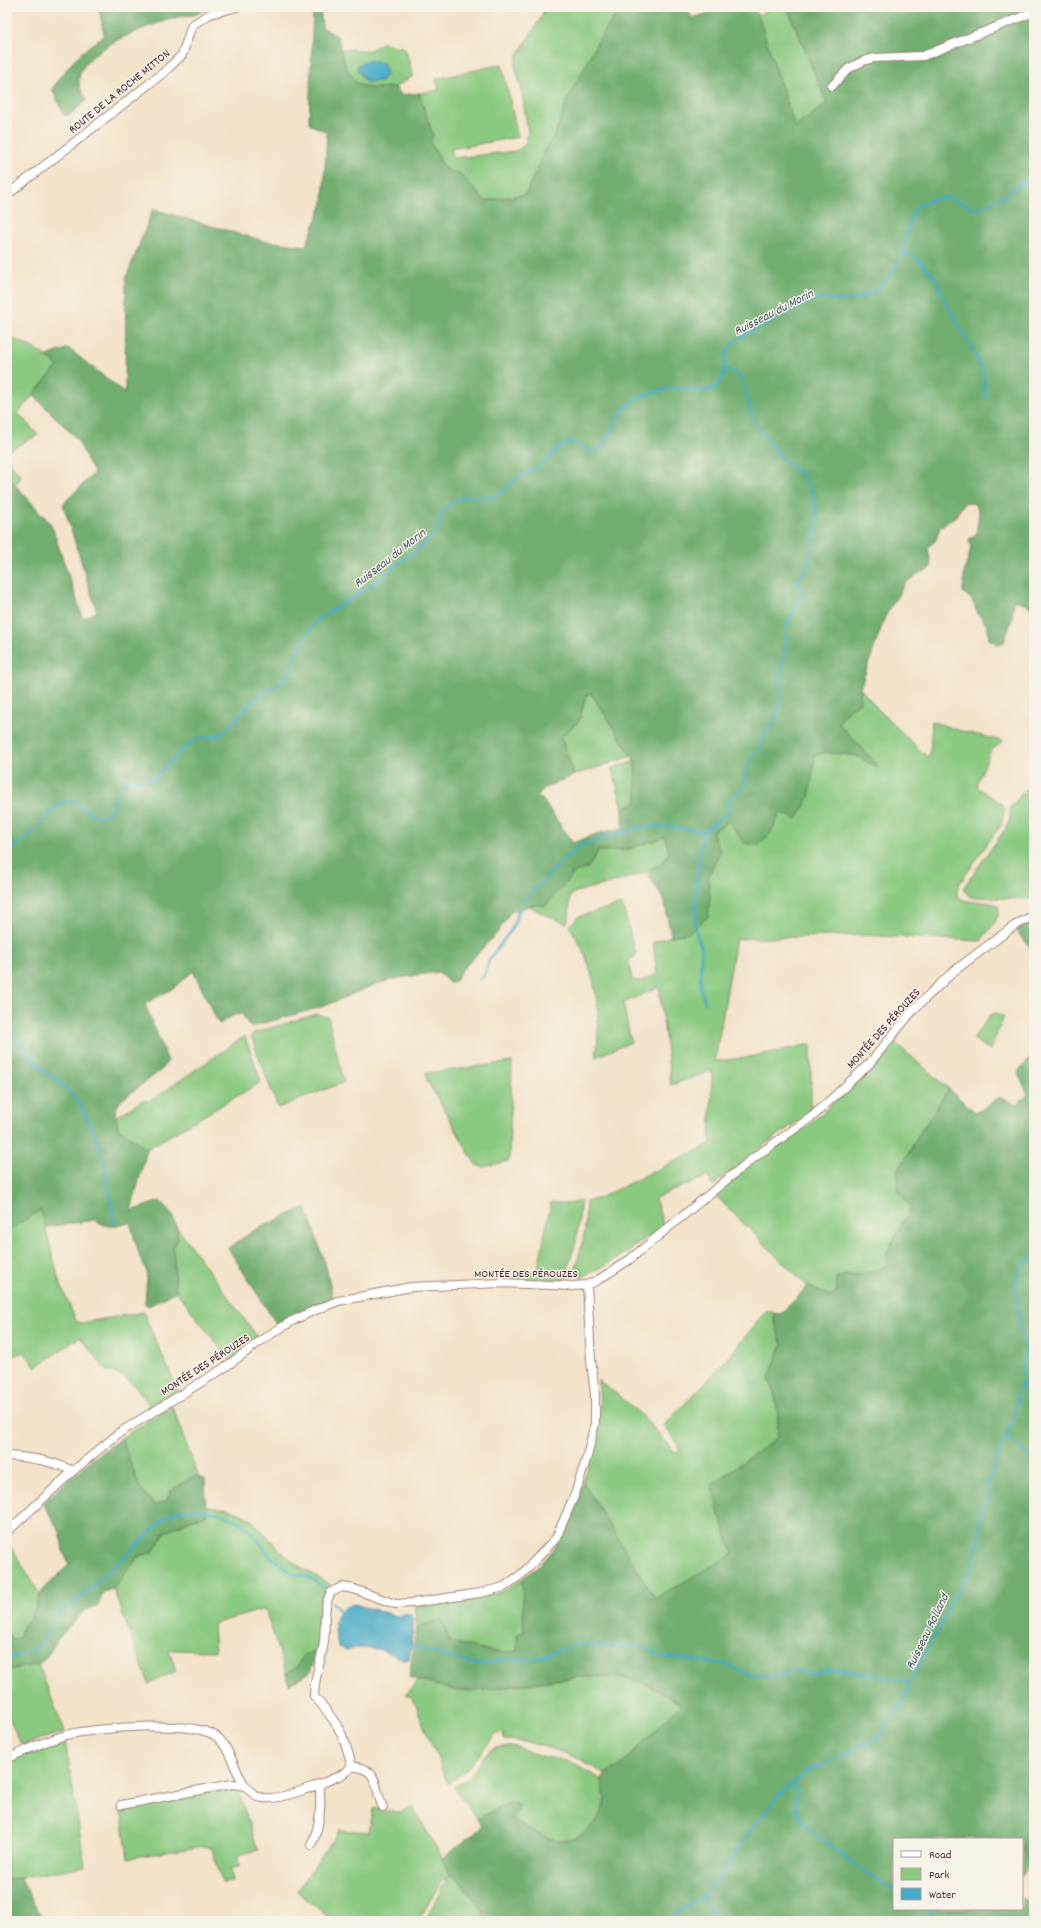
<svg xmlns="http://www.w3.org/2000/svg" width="1041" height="1928" viewBox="0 0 1041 1928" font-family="Dekko,sans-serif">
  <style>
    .green { fill: #8ac980; stroke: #6a7456 }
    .forest { fill: #6fad6e; stroke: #5c664c; fill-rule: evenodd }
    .water { fill: #46aac6; stroke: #486478 }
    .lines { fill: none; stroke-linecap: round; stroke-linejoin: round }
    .stream { stroke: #46aac6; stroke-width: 2.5 }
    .minor-casing { stroke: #9e817a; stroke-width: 10 }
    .minor { stroke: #fff; stroke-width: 8 }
    .labels { text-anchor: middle; stroke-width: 3; stroke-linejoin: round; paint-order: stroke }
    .street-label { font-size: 12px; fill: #4a1f2b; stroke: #f7f3e8 }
    .water-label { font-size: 13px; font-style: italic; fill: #485769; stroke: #f7f3e8 }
  </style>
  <rect width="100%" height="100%" fill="#f7f3e8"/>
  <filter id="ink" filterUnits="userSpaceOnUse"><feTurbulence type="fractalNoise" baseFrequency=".025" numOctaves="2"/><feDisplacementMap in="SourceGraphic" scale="8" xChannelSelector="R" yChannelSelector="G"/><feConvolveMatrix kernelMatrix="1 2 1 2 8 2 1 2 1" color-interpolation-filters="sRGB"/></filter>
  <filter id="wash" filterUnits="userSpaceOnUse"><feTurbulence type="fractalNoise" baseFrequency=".012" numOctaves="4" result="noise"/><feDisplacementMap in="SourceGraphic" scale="16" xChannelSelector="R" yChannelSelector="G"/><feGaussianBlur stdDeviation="0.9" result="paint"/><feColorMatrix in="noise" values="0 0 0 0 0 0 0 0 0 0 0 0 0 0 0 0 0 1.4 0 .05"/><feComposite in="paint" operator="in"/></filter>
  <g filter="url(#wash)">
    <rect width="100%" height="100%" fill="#f3e3c9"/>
    <path class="green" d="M544,7H621L597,43L568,98L555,135L544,151L526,194L485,201L460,174L445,169L430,142L433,135L419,93L439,90L436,79L502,64L518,137L451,149L454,158L516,151L525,145L528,132L521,87L515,65L517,56L542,16Z
      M773,7H787L827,103L795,127L758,15Z
      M383,43L405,48L413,76L395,87L368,88L356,82L344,64L341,50H370Z
      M10,339C26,341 45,355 58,366L18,413L38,435L7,451V342Z
      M7,458L21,477L15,485L7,476Z
      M860,688L878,709L927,757L930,753L932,721L954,729L1003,741L990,752L977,783V787L1002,804L1005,809L1000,827L994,834L960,883L957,890L958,897C969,905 985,899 998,905C1003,918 988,930 981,941L860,935L736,939L715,1061L745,1058L811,1044V1112L756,1151L712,1186L708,1176L655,1198L663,1225C637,1246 612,1264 582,1277L577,1274L576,1268L585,1231L586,1202L599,1198L710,1144L712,1071L671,1085L659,987L623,1003L631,1042L596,1057C602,1011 596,965 569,926L578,917L622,904L636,955L629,961L632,980L641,981L657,974L653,942L671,936L688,933L710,898L708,877L720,852L712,832L729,821L744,843L770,834L780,813L809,798L815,756L825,752L858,756L877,768V765L838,723L850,708L860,702Z
      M591,693L632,756L574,775L561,737L579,721L586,695Z
      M635,761L637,802L623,808L612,768Z
      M1032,781L1034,782V899L970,897L964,891V887L1006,828L1010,818V808Z
      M665,837L669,854C652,878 604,883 576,892L570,896L569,918L566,924C554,917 539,914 529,905L533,903L545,906L575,872L588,868L598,851L625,850Z
      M996,1013L1004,1017L990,1050L973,1039L990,1015Z
      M316,1014L328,1017L344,1082L278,1108L251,1036L254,1033Z
      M245,1036L261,1082L147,1149L118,1128L116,1117L143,1100L150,1101Z
      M893,1041L949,1089L915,1140L908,1155L898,1169V1190L911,1207L887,1252V1266L871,1272L837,1277V1291L831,1296L807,1286L715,1195L742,1171L808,1126L873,1067Z
      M512,1062L509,1161L483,1167L476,1165L427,1080L426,1073Z
      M581,1200L576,1242L569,1264L568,1278C553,1286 530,1280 514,1279V1277L538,1270L551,1202L569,1204Z
      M41,1210L59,1280L76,1321L81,1323L144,1312L146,1319L178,1390L153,1408L151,1407L136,1387L124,1377L106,1370L80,1337L36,1367L24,1352L7,1358V1231Z
      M176,1226L259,1339L230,1361L176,1291L173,1248L178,1238Z
      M767,1310L774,1313V1319L782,1345L769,1378C777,1399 780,1417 777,1438L712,1484L717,1507L733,1554L655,1599L583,1482C595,1448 603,1417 598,1380L618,1395L644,1417L675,1453L681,1450L664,1425L716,1372Z
      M172,1406L199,1478L193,1476L171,1491L166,1501L155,1505L140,1488L121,1438Z
      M206,1506L230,1509L250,1518L285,1555L299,1566L331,1585L321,1600L318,1651L303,1655L297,1667L286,1674L265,1609L213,1624L215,1651L169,1650L176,1671L149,1684L113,1589L139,1556L153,1552L165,1532L188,1521L206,1515Z
      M11,1547L40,1595L34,1612L22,1628L20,1637L13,1640L7,1631V1551Z
      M522,1579L524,1632L518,1651L500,1653L450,1642L442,1620L417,1627L414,1606L495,1594L505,1590Z
      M38,1664L65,1732L21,1745L7,1713V1670Z
      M578,1677H621L640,1681L681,1704L619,1767L606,1773C594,1770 589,1763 579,1759C558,1750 527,1740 504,1740L503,1732L495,1735L473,1763L448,1784L413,1699L406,1695L418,1680L458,1691H475Z
      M58,1740H65L85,1866L7,1880V1762Z
      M509,1746L517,1747L542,1756L571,1762L602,1780C603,1788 606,1797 604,1804C601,1823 575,1844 556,1840C540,1837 526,1827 512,1819V1802L477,1819L454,1788L468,1778L489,1751L495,1748Z
      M237,1787L258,1850L238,1855L239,1867L231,1869L233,1881L222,1882L212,1849L205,1846L128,1858L121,1808Z
      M412,1806L446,1864L449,1875L456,1876L484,1912L481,1921H425L448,1876L441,1882L418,1921H333L297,1891L340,1830L369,1832L373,1809L381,1807L385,1811L401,1812Z"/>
    <path class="forest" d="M99,7H210C204,9 199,14 194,15C189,16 183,15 178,17C153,24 80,48 79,80C78,88 83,93 87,100L69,115H64L52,89C69,65 79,52 104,36Z
      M313,7H320L322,27L338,37C342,55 347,85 369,88C378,89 387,87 395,87L401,95L419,93L433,135L430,142L445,169L460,174L485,201L526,194L544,151L555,135L568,98L597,43L621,7H684L693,18L727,7H753L758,15L795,127L827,103L787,7H1034V611L1025,603L1014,600L1012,619L1004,642L997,644L989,639L988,627L977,612L972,600L963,592L964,573L971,548L969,539L976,535L979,513L975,504L965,502L955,517L940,527L936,540L928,547L931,566L929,569L918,574L905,583L885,617L860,688V702L850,708L838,723L877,765V768L858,756L825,752L815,756L809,798L797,819L780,813L770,834L759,845L744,843L729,821L712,832L720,852L708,877L710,898L708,917L688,933L671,936L664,900L647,872L663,862L669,854L665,837L625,850L598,851L588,868L575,872L545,906C529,902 525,909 510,912L498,932L461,971L455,982L449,983L438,972L399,978L376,984L325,1006L250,1027L242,1014L234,1015L219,1024L193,971L175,987L145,1004L168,1061L160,1071L120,1101L115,1111L118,1128L147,1149L131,1211L160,1201L173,1215L178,1238L173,1248L176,1291L149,1306L145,1304L147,1272L140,1258L130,1222C116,1228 107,1228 95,1220L45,1227L41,1210L7,1231V476L51,524L83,618L97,612L63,504L94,473L77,439L33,395L58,366L47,356L68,348L125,393L126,278L153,209L264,241L306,246L323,203L327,132L309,124ZM591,693L635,761L637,802L623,808V828L596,834L573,843L542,799L537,796L544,788L574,775L561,737L579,721L586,695Z
      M1034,921V952L1016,931Z
      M1034,1047V1853L1022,1877V1839H894V1909H1022V1898L1034,1907V1921H481L484,1912L456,1876L449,1875L442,1859L482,1827L477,1819L512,1802L520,1806L512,1819C526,1827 540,1837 556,1840C575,1844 601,1823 604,1804C606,1797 603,1788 602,1780L606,1773L619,1767L681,1704C668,1696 652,1684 638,1681C589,1668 525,1686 475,1691C451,1691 431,1684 409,1677L417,1627L442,1619L450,1642L500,1653L517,1651V1634L524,1631L522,1579C561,1549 570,1528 583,1482L655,1598L733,1554L717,1507L712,1484L777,1438C780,1417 777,1399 769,1378L782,1345L774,1319V1313L780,1314L797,1298L807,1286L831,1296L837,1291L836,1277L871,1272L886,1266L887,1252L911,1207L898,1190V1169L908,1155L915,1140L949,1089L975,1112C985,1110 991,1101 1001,1097L1017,1105L1028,1094L1018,1074L1020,1069L1029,1060Z
      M306,1207L326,1267L333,1299L313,1307L277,1325L228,1248L255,1230Z
      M121,1438L140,1488L155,1505L166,1501L171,1491L194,1476L205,1479L206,1515L188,1521L165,1532L153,1552L139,1556L113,1589L103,1592L98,1605L85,1610L58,1639L45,1659L38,1664L7,1670V1631L13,1640L19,1637L22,1628L34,1612L43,1589L69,1565L63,1551L60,1532L43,1503L91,1460Z
      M318,1651L310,1672L289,1685L286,1674L297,1667L303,1655Z
      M20,1877L41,1916L45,1921H7V1880Z"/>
    <path class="water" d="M368,60L384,64L387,75L381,81L366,82L358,71V65Z
      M354,1604L397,1616L407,1613L411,1615C416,1629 412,1644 409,1659L406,1660L379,1649L355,1648L348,1650L338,1647C334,1628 329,1610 354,1604Z"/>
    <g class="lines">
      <path class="stream" d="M903,252L915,257L930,271L936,280L944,299L980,363L983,371L986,398
        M7,851C15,846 25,841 32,834C42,825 49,812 60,804C79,791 87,821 103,816C117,811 114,792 122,782L153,779L188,745L200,738L213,737L225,732L254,699L284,681L289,675L293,659L315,621L372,585L429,540L437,531L443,512L452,502L463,497H493L504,491L516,479L541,465L561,446L572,442L581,445L589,453H595C612,440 613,415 632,402C641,395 660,390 672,388C685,387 707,396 717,386C727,376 723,364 727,352C729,348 732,345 734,341L809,302L823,298L843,301L856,299L878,289L892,274L903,252L912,213L918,206L936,198H947L966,204L972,209L980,208L1009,193L1034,173
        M524,901L562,861L581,845L641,827L656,826L704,831
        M480,980L485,974L489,960L511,930L520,908
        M705,1003L700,986L702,949L696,932V886L699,855L704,831L726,814L730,800L742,788L753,756L762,745L763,737L773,724L780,705L781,669L786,643L785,630L788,621L801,599L799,577L808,567L818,519L813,495L801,474L784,461L760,431L752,416L741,379L736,373L726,369
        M7,1028C18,1039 23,1048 32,1059C45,1073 64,1083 75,1098C101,1134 108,1180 114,1223
        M1006,1437L1034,1459
        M332,1602L341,1612
        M410,1646L474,1664H485L500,1660L534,1659L580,1644L613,1647L639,1646L648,1648L659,1656L725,1664L751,1675L762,1676L781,1675L793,1670L813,1674L831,1670H843L911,1682
        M7,1659L34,1650L40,1645L56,1615L80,1598L146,1537L165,1518L176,1511L191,1509L220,1513L242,1524L254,1535L270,1557L292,1573L310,1578L325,1588
        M794,1782L797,1796L795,1808L798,1817L819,1837L853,1864L894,1890
        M703,1896L714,1921
        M924,1909L944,1921
        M666,1921L703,1896L723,1873L752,1828L781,1793L811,1769L824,1765L877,1738L902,1703L915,1672L942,1623L953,1597L970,1573L977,1548L982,1510L988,1496V1484L995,1462L1010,1428L1023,1380L1022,1370L1026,1349L1020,1326L1016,1286L1019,1270L1026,1262L1034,1259"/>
    </g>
  </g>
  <g filter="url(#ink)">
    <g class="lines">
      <g class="minor-casing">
        <path id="minor" d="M832,86L848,69L863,61L874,58L923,56L1034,12
          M7,195L163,73L182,55L192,25L210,14L237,7
          M7,1456C29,1457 53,1461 73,1471
          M7,1532L73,1471L119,1433L224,1368L266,1337L292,1321L313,1311L338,1301L411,1287L502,1283L573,1286L587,1285L598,1280L629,1260L752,1159L813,1116L869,1064L914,1009L954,971L1014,926L1034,915
          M7,1759C26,1750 45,1741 66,1735C94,1728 196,1719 217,1737C235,1751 236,1792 263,1798C280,1801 324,1783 341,1775C345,1773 349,1768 353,1767C358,1766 367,1770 370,1773C378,1781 377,1797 383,1807
          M352,1767C344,1733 337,1722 314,1696C314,1676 322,1660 324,1641C326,1623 322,1609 331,1592L342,1587L354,1589L395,1604L413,1603L480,1593L504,1587L523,1573L556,1538L575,1494L587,1457L595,1423V1395L591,1360L587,1285
          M121,1805L232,1784L246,1786
          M311,1845C320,1828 322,1803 319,1784"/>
      </g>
      <use href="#minor" class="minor"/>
    </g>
  </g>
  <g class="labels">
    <g class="street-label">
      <text transform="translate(119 91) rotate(-39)" y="4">ROUTE DE LA ROCHE MITTON</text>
      <text transform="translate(883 1028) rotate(-48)" y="4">MONTÉE DES PÉROUZES</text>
      <text x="526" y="1277">MONTÉE DES PÉROUZES</text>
      <text transform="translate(205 1364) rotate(-33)" y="4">MONTÉE DES PÉROUZES</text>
    </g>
    <g class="water-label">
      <text transform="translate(773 311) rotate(-27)" y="5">Ruisseau du Morin</text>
      <text transform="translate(389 557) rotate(-38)" y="5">Ruisseau du Morin</text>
      <text transform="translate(926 1631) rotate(-64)" y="5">Ruisseau Rolland</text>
    </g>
  </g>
  <rect width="1041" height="1928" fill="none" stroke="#f7f3e8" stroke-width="24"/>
  <rect x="893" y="1838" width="130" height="72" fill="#f7f3e8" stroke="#b29e9c"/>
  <rect x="901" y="1851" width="20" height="6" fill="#ffffff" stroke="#b29e9c"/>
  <text x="929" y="1858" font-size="12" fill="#4a1f2b">Road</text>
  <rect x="901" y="1868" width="20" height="12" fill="#8ac980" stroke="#b29e9c"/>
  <text x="929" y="1878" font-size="12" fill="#4a1f2b">Park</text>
  <rect x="901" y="1888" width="20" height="12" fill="#46aac6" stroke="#b29e9c"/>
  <text x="929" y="1898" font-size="12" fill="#4a1f2b">Water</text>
</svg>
